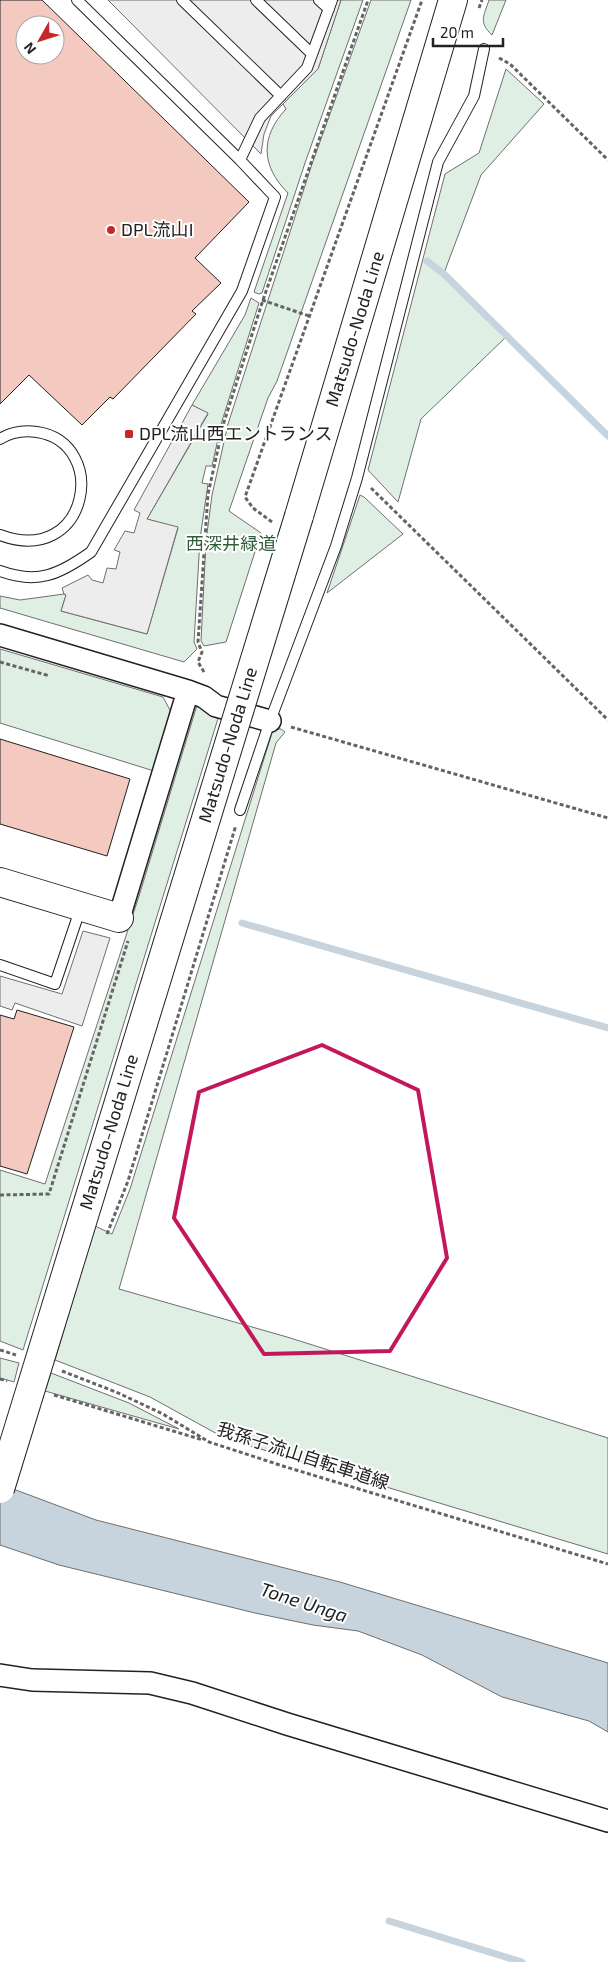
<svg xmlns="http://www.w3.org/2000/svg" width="608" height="1962" viewBox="0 0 608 1962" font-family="'Exo 2','Noto Sans JP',sans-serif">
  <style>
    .green { fill: #e0efe3; stroke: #6f6f6f }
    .parking { fill: #ededed; stroke: #6f6f6f }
    .water { fill: #c7d3dd; stroke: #6f6f6f }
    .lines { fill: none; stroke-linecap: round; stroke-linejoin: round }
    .stream { stroke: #c7d3dd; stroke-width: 7 }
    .building { fill: #f3c9c0; stroke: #222; fill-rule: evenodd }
    .lane-casing { stroke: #222; stroke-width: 12 }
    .street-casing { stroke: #222; stroke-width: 24 }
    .secondary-casing { stroke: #222; stroke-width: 30 }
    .primary-casing { stroke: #222; stroke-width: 30 }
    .path { stroke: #646464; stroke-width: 3; stroke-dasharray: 4 2.5; stroke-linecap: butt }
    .lane { stroke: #fff; stroke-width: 10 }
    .street { stroke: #fff; stroke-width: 21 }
    .secondary { stroke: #fff; stroke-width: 28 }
    .primary { stroke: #fff; stroke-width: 28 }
    .primary-bridge-casing { stroke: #222; stroke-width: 30; stroke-linecap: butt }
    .primary-bridge { stroke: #fff; stroke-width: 28 }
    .marked { fill: none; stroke: #c2185b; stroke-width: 4; stroke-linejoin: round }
    .poi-dot { fill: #c62828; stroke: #fff; stroke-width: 2 }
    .labels { text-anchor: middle; stroke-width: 4; stroke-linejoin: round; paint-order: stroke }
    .poi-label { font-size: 18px; fill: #222; stroke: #fff; text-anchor: start }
    .street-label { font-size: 18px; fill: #222; stroke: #fff }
    .park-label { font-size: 18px; fill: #2f5e38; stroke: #fff }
    .water-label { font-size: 19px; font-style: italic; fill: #222; stroke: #fff }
  </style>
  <rect width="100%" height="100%" fill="#fff"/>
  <path class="green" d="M341,0H363L305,163L262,293L259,294L254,292L288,193C261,166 260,137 286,109L283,104L318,69Z
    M371,0H411L277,381L268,398L229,511L261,533L226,642L204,646L201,641L206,541L212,495L228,424L312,164Z
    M489,0H506L492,35C478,22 484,16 489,0Z
    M506,69L544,104L481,175L444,273L507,336L421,419L398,502L368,470L445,174L479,153Z
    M251,298L259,303L222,421L212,466H206L202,483L208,484L200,539L194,642L197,649L184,662L0,608V596L20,600L64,594L66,595L61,611L147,634L178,528L147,519L208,414L192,405L245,315Z
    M360,495L364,497L403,534L327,593Z
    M0,649L163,697L171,712L154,771L0,723Z
    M197,705L220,712L23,1350L0,1341V1170L45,1184L139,896Z
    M276,729H281L285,732L276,743L119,1289L287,1337L608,1438V1554L244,1444L219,1435L150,1397L55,1360L95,1226L112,1234L130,1189L272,733Z
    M0,1358L19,1363L14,1382L0,1378Z
    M51,1373L129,1403L179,1429L45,1391Z"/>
  <path class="parking" d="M108,0H341L318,69L271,116L264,134L261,154Z
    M192,405L208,413L147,519L178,527L147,634L61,611L66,595L64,594L62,588L88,575L92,580L103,583L107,568L116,569L120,552L114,550L125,531L134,533L140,513L134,510Z
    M83,931L110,938L82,1026L15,1003L12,1010L0,1006V976L62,994Z"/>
  <path class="water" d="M0,1484L96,1520L340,1582L608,1663V1732L589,1721L502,1697L422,1655L358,1631L313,1625L255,1613L59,1565L0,1545Z"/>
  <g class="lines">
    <path class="stream" d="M427,261L444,274L608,436
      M242,923L608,1028
      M389,1921L522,1962"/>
  </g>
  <path class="building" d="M0,0H42L249,202L195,258L221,283L192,311L196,314L113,399L110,397L82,425L29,375L0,404ZM25,25H55V55H25Z
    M0,739L130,779L107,856L0,824Z
    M17,1010L74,1027L27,1174L0,1166V1015L14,1019Z"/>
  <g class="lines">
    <g class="lane-casing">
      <path id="lane" d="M182,0L281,96
        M256,0L312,54
        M319,0L329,9
        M240,160L260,118L307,68L332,0
        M0,439C11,432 24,430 37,432C110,443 89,568 0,535
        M0,571C38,585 60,574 91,552L242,291L275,197L240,160L77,0
        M240,810L270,721L336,546L357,478L438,162L474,96L484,49
        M0,965L55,984L81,907"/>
    </g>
    <g class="street-casing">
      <path id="street" d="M0,635L188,691L204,697L216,706L270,721
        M119,918L188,691
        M0,1675L32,1680L150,1683L192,1693L287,1724L608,1821"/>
    </g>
    <g class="secondary-casing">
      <path id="secondary" d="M0,882L119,918"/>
    </g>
    <g class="primary-casing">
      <path id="primary" d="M299,516L453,0"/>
    </g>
    <path class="path" d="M479,8L482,0
      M499,58L510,64L608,160
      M262,300L309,316
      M371,488L608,720
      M272,522L253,508L245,497L422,0
      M0,662L50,676
      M204,672L198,662L202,652L198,642L208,494L224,422L263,300L368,0
      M291,727L608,818
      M0,1195L49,1194L128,941
      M107,1234L128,1181L236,825
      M0,1350L16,1355
      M62,1371L116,1392L163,1414L209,1442L286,1467L608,1564
      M0,1379L7,1381
      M54,1395L203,1440"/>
    <use href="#lane" class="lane"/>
    <use href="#street" class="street"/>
    <use href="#secondary" class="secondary"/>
    <use href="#primary" class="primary"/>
    <g class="primary-bridge-casing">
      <path id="primary-bridge" d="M0,1489L299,516"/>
    </g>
    <use href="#primary-bridge" class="primary-bridge"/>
  </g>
  <path class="marked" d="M322,1045L418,1090L447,1258L390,1351L264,1354L174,1218L199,1092Z"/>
  <g class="poi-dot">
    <circle cx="111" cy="230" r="5"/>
    <rect x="124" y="429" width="10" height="10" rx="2.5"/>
  </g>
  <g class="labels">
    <g class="poi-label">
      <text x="121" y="236">DPL流山I</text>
      <text x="139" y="440">DPL流山西エントランス</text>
    </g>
    <g class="street-label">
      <text transform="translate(355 329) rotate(-73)" y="6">Matsudo-Noda Line</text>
      <text transform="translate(228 745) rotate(-73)" y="6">Matsudo-Noda Line</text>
      <text transform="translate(109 1132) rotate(-73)" y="6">Matsudo-Noda Line</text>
      <text transform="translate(303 1456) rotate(18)" y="6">我孫子流山自転車道線</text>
    </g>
    <g class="park-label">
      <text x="231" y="550">西深井緑道</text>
    </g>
    <g class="water-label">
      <text transform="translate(304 1602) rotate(18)" y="7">Tone Unga</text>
    </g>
  </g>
  <g transform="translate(40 40) rotate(231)"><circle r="24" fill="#ffffff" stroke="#a7a7a7"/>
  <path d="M0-4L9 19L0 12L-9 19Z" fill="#c62828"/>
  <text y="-8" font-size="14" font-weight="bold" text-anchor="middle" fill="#222222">N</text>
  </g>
  <path d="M433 38v8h70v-8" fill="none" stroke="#222222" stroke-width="2.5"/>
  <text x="440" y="38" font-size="15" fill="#222222" stroke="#ffffff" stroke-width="4" paint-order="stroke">20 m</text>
</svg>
